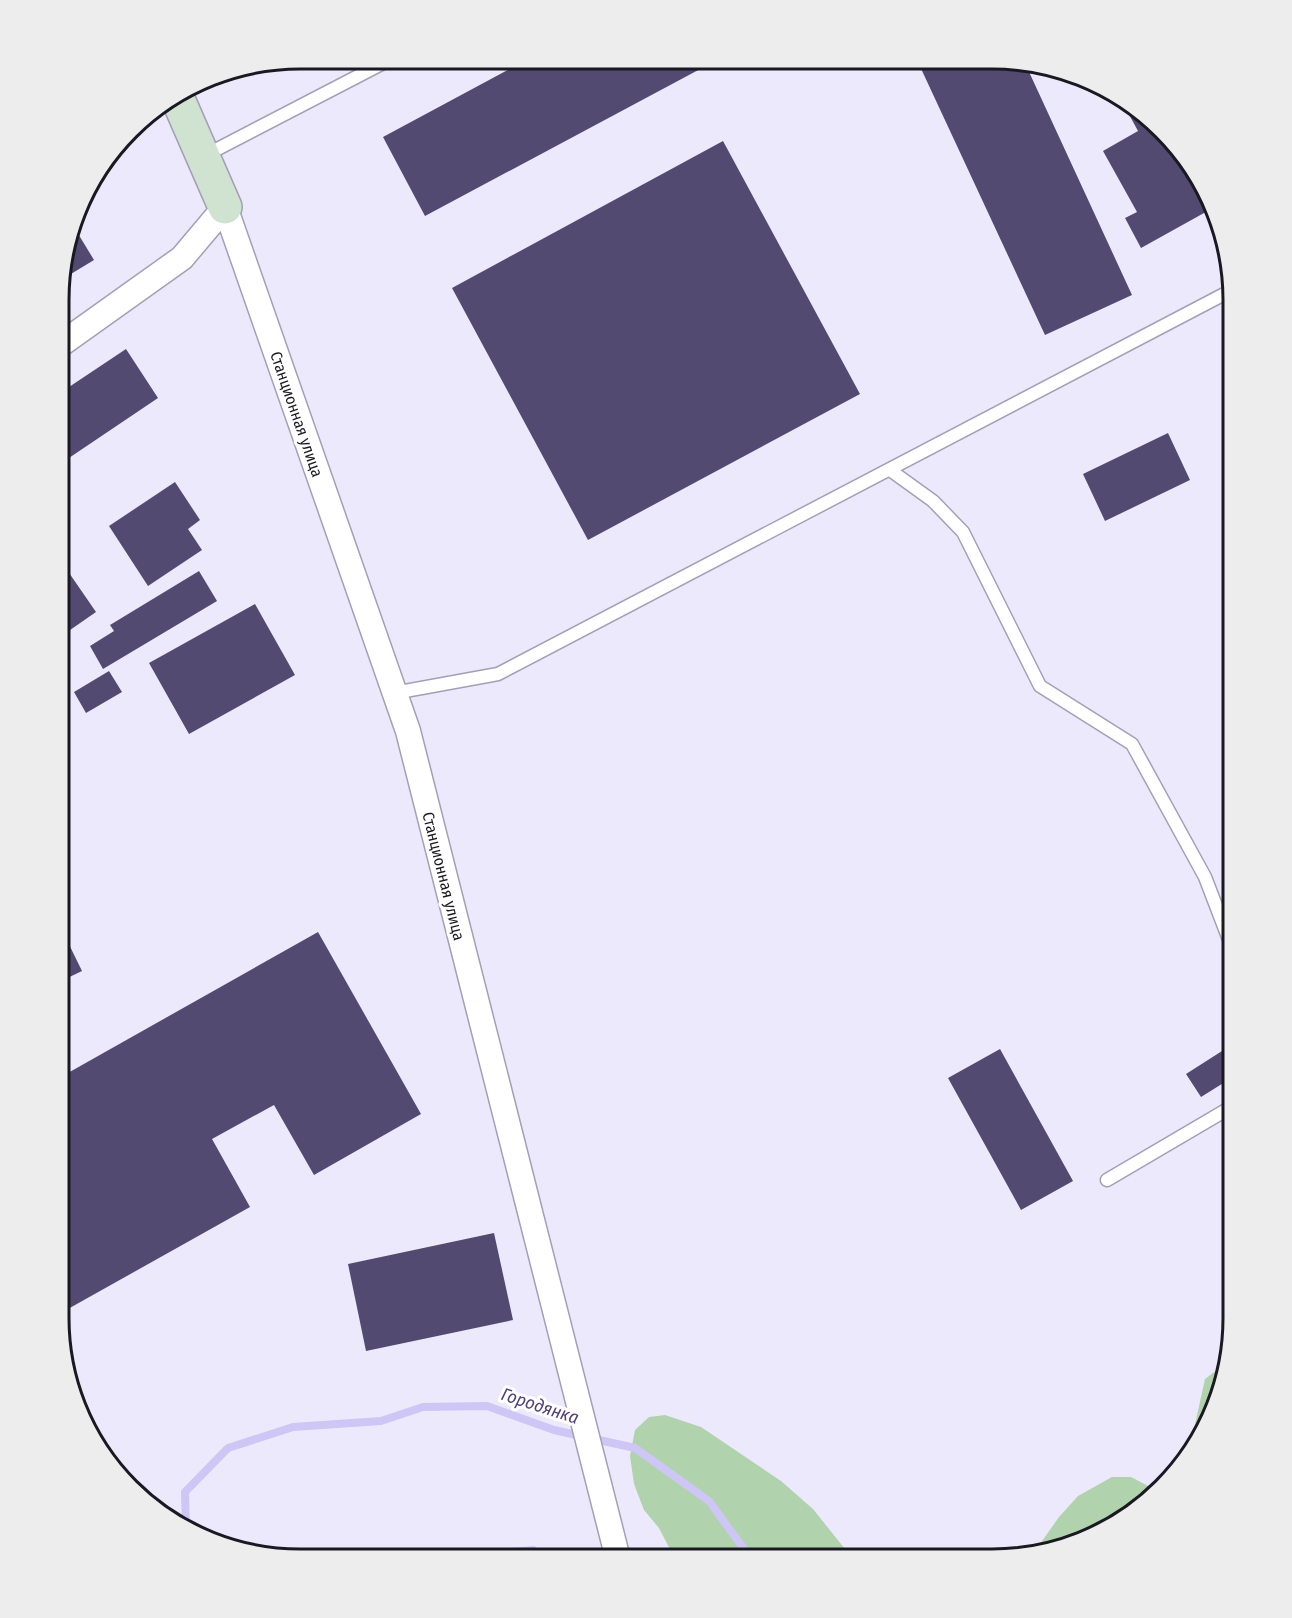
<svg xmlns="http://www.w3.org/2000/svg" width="1292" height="1618" viewBox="0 0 1292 1618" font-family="'Fira Sans Condensed',sans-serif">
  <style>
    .green { fill: #b0d3ae }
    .water { fill: #cec6f4 }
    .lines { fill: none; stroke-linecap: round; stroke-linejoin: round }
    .stream { stroke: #cec6f4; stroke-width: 8 }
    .building { fill: #524a71 }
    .lane-casing { stroke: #a39fb6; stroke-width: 15 }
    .street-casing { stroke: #a39fb6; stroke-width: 27 }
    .secondary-casing { stroke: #a39fb6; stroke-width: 36 }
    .lane { stroke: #fff; stroke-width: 12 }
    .street { stroke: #fff; stroke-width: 24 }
    .secondary { stroke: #d0e2d0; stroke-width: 33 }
    .labels { text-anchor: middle; stroke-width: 6; stroke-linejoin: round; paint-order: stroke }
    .street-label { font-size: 16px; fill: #1a1922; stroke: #fff }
    .water-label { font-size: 18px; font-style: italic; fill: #4f417b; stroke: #fff }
    .rim { fill: none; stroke: #1a1922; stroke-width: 3 }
  </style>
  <rect width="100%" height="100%" fill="#ece9fd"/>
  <path class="green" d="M1227,1362L1221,1395L1198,1441L1194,1429L1205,1379Z
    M665,1415L701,1427L781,1481L813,1509L853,1559H675L659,1528L644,1510L634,1484L630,1456L635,1430L649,1417Z
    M1112,1477H1131L1154,1489L1113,1527L1035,1551L1059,1517L1078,1496Z"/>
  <path class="water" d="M535,1546L542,1559H372Z"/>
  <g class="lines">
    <path class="stream" d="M186,1529L185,1492L228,1448L293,1427L381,1421L423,1407L487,1406L554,1430L635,1448L709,1501L747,1553L756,1559"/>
  </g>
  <path class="building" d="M528,59L717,60L425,216L383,137Z
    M917,60L1024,61L1132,295L1045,335Z
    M1119,96L1127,99L1201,179L1213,208L1141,248L1125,218L1137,212L1103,151L1138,131Z
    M723,141L860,394L588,540L452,288Z
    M74,227L94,260L61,280V268Z
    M126,349L158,398L60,464V393Z
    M1168,433L1190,480L1105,521L1083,474Z
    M175,482L200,520L188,529L202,550L148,586L109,526Z
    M65,567L96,612L60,637V570Z
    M199,571L217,601L103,669L90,646L114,631L110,625Z
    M255,604L295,675L189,734L149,663Z
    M109,671L122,692L86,713L74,692Z
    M59,924L82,971L59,982Z
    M318,932L421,1114L314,1175L274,1105L212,1139L250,1207L59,1314V1078Z
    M1233,1044V1077L1201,1097L1186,1074Z
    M1000,1049L1073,1181L1021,1210L948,1078Z
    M494,1233L513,1320L366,1351L348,1264Z"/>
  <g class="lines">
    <g class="lane-casing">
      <path id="lane" d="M204,156L391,59
        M890,470L933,501L963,532L1040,686L1132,744L1205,877L1233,950
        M394,693L498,674L1232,290
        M1107,1180L1233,1106"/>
    </g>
    <g class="street-casing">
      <path id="street" d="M225,207L408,731L618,1559
        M60,345L182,258L225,207"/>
    </g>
    <g class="secondary-casing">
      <path id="secondary" d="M177,97L225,207"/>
    </g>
    <use href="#lane" class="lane"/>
    <use href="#street" class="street"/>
    <use href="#secondary" class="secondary"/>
  </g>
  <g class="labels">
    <g class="street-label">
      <text transform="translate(297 414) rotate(71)" y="6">Станционная улица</text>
      <text transform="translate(444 876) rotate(76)" y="6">Станционная улица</text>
    </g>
    <g class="water-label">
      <text transform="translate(540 1406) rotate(18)" y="6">Городянка</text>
    </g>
  </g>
  <path d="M0 0H1292V1618H0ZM300 69H992A231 231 0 0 1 1223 300V1318A231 231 0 0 1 992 1549H300A231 231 0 0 1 69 1318V300A231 231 0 0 1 300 69Z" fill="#ededed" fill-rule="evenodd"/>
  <path class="rim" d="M300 69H992A231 231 0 0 1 1223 300V1318A231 231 0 0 1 992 1549H300A231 231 0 0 1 69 1318V300A231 231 0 0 1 300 69Z"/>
</svg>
